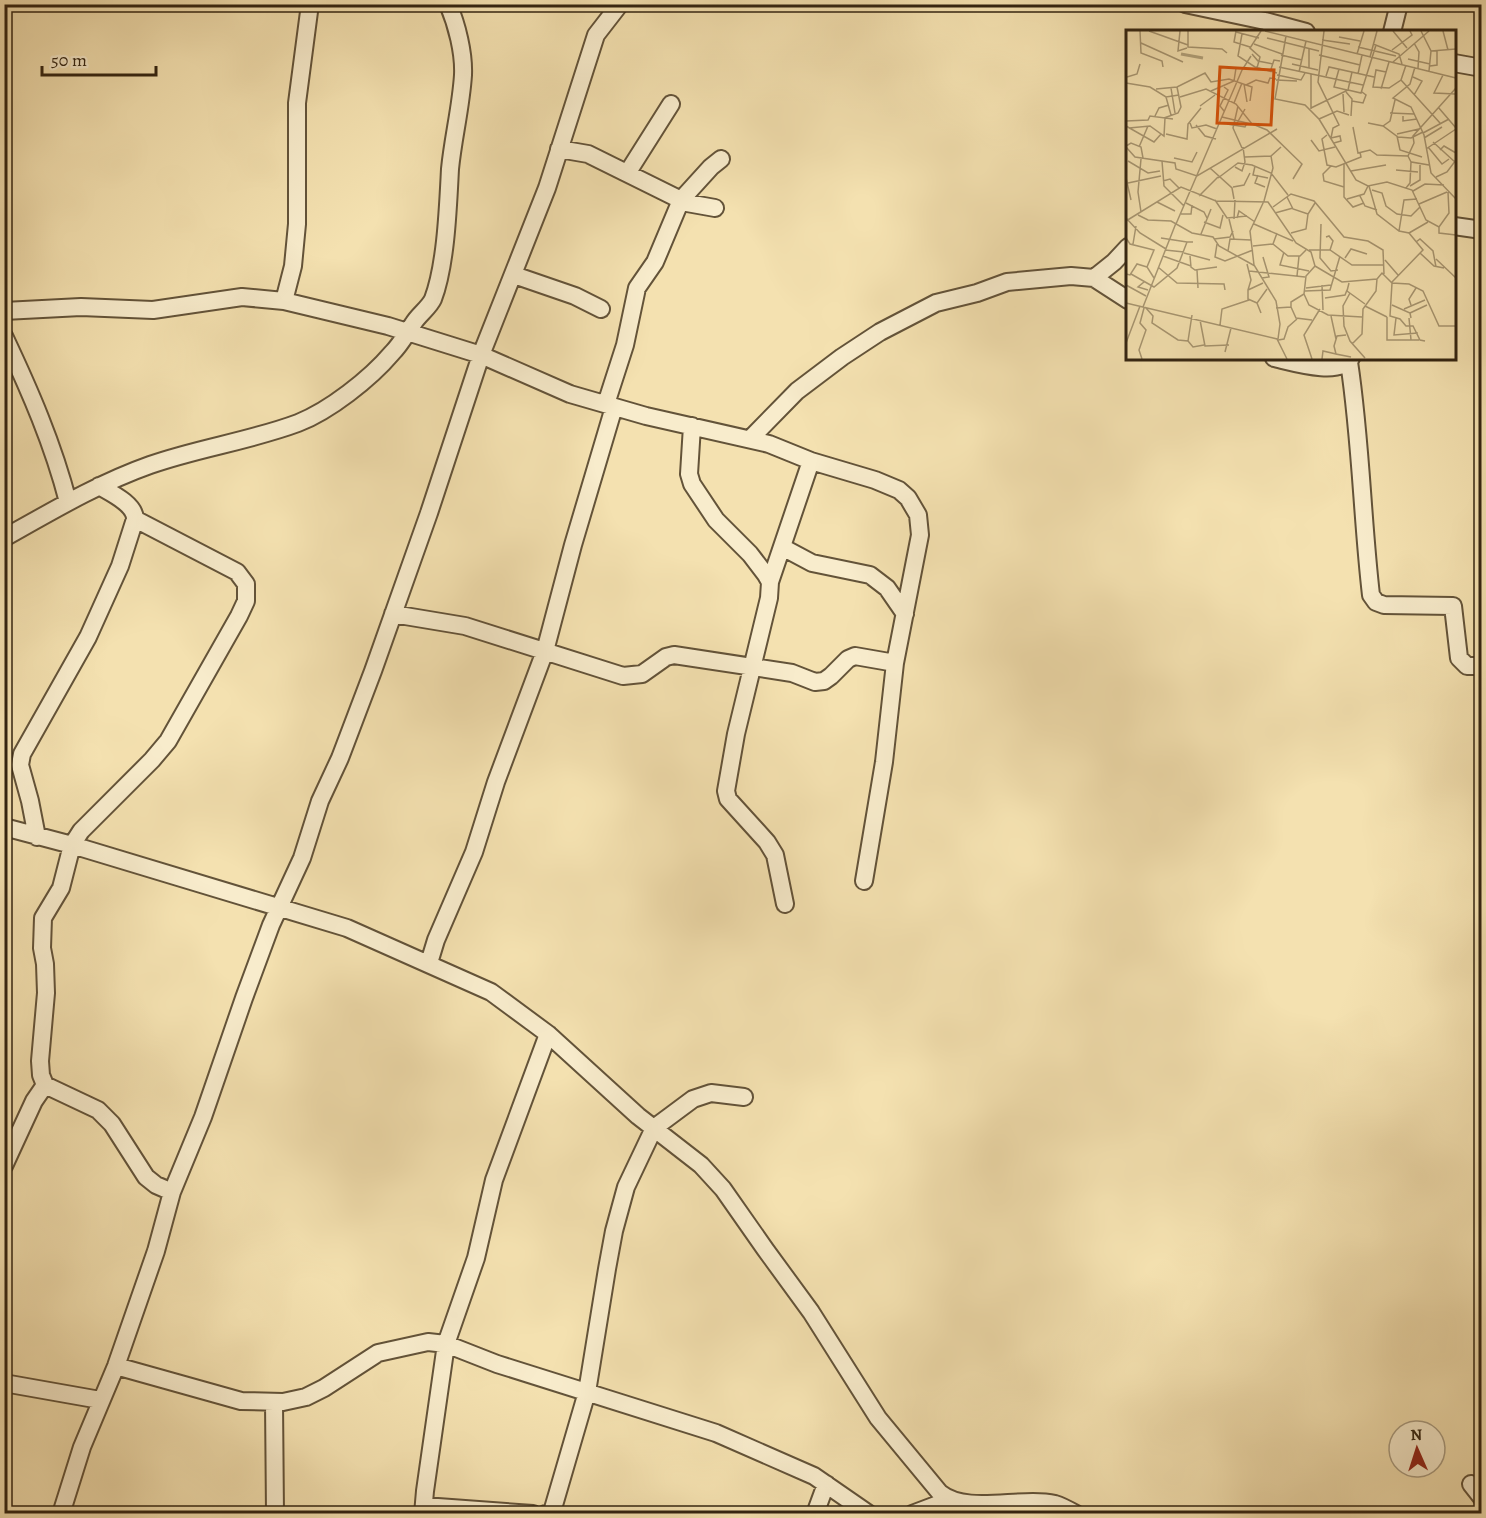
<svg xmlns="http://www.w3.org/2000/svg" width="1486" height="1518" viewBox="0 0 1486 1518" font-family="Alegreya,serif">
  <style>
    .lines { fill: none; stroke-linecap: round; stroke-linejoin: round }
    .minor-casing { stroke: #635339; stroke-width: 20 }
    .minor { stroke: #f8eccc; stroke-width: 16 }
    .inset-river { fill: none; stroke: #b2a17a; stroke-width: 3 }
    .inset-road { fill: none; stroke: #a79570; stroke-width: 1.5 }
    .view { fill: #d6540c; fill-opacity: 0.15; stroke: #d6540c; stroke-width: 3 }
    .inset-edge { fill: none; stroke: #332411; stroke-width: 3 }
  </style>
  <rect width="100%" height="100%" fill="#f4e1b0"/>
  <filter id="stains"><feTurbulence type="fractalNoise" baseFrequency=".00333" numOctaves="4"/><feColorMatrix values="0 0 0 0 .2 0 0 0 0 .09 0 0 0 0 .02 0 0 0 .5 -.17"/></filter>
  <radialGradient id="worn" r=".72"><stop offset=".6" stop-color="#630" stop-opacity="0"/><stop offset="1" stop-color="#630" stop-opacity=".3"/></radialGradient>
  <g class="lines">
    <g class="minor-casing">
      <path id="minor" d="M1185,4L1265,21L1306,32
        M1392,32L1399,4
        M1454,63L1482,68
        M559,149L588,154L687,203L715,208
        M628,172L671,104
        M1454,226L1482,230
        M514,275L575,296L601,309
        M1094,278L1114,262L1128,247
        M284,301L293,266L297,224V103L310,4
        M4,311L81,307L153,310L242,297L284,301L388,326L481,355L570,394L646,416L769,444L811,461L875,480L899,490L908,498L918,515L920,535L895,663L884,762L864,881
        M4,336C30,391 53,444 68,502
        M1274,358C1292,362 1340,377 1351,358
        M1349,362C1361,440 1362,518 1371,595L1376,602L1384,605L1453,606L1459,658L1467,666H1482
        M606,404L625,345L637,288L655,262L681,200L711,167L721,159
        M692,426L689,474L692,484L716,520L750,554L766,575L770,582L769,598L736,734L726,791L728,799L767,842L775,855L785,904
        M750,439L797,391L842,357L880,332L936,303L977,293L1007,282L1071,276L1094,278L1128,300
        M135,519L237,572L246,584V601L239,616L168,741L152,760L81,831L72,845L61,888L43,918L42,948L45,964L46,993L40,1061L41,1075L45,1085L98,1110L112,1124L146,1177L156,1185L172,1192
        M4,538C52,511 99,483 150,465C198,448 250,441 298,423C329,411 370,379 392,353C401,344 406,334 413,324C418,315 429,308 433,299C446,265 448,207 450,169C453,138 461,107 463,75C464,53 457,25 448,4
        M782,547L812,563L870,575L887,588L905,614
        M770,582L811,461
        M393,614L465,626L623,676L642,674L666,657L674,655L792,673L815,682L824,681L831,676L848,659L855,656L895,663
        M4,827L72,845L347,928L491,992L548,1034L638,1116L701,1165L723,1189L765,1249L811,1312L878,1418L940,1493C967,1515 1021,1496 1055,1504C1062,1506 1069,1510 1076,1514
        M37,837L30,801L20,765L22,754L88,637L120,566L135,519C135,504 111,493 99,486
        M429,963L436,940L474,852L496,782L545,651L573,545L614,407
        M4,1166L34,1101L45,1085
        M116,1366L241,1401L283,1402L306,1397L324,1388L378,1353L428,1342L446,1344L497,1364L716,1433L814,1476L869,1514
        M4,1383L100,1400
        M274,1402L275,1514
        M1471,1484L1482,1498
        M424,1506L533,1514
        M61,1514L82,1447L116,1366L156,1251L172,1192L203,1117L244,998L271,925L302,858L320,801L340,758L373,671L429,513L481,355L547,188L596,35L620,4
        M423,1514L425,1491L446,1344L476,1258L494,1180L548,1034
        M545,1514L552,1512L587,1392L607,1269L614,1231L626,1187L654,1128L693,1099L711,1093L744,1097
        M815,1514L826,1484
        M912,1514L949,1500"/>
    </g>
    <use href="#minor" class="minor"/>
  </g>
  <g transform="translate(1126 30)">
    <rect width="330" height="330" fill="#f4e1b0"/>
    <path class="inset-river" d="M55,24L77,28"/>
    <path class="inset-road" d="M14,1L15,23L36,31L37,37M23,1L62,15M54,1L52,21L61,18M62,1V17L96,19L101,23M110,1L108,12L124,17M139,1L330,48M198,1L192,52L213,95L207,98L205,108M267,1L281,18M295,1L305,21L303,41M317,1L322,20M110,2L133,8M116,4L112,26L129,37L151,43M160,6L149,69L179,75L193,89L211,81L223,85M213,7L234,11M141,8L193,21M196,10L224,14M15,13L57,32M288,13L293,22L292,38M128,14L156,24M247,14L273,24L276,34M232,17L270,26M183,19V38M266,20L286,5L284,1M305,21L330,19M126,24L132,31L147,34M231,24L238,1M155,25L176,30M193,25L234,35M244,27L251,1M282,29L304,34M267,32L303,1M166,34L192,40M304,36L311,35V21M153,37L237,55M289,37L284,54L267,68L285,77L298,105L305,143L330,169M131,38L134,27L124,18L135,1M213,39L208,57L221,60M144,42L148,30L154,31M173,42L180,11M260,42L250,40L247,57L263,58L275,50L280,35M232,44L236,25M151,45L175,50L179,43M317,45L308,63L330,64M200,46L203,37L248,47M1,47L11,44L14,34M287,47L296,51L288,65M150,50L171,51M275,50L314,93M0,53L24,57L40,67L53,65M118,54L121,72M120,55L130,50L142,53L144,48L150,49M45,58L49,83M30,59L51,57L79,43L85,52L103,49L126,57L124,71M255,59L263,32M222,60L235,63L250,15M85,61L108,51L110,38M220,62L226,69L225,86M217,64L218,82M40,67L45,85M54,67L80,59L110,74L126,94L141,100L176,134L167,149M226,71L237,73L240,65L236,62M108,73L116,53M74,76L89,65M112,76L107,98L116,118M312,77L330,98M185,78L222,60L226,42M185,79V44M98,81L94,76L102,60L98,57M264,83L288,84M29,86L33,78L43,75M277,86V91L291,89M96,87L125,94M38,88L52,83L55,77L51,57M193,89L230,150L242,156L261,152L286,160L300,190L313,197L323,183L322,162M0,91L22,90L24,86L47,89M64,93L66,98L80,95L91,99M107,93H111L119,79M242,93L257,96L272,107L285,108L297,102M101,94L119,97L121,93M70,95L79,106L90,109M0,96L28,112L35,104M257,96L264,91L269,70M227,97L232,123L244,120L251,125L282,126M3,98L24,96L38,106L39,88M297,103L323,89M40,104L61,109L62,94L75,78M271,104L293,99M201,105L196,109L201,135L210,137L235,127L234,122M271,106L274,120L296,127M205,108L214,106L215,111L208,113M298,108L316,97M185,110L193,121L209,117M307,112L330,133M0,116L5,113L15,117L17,128M0,117L9,127L49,133L50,139L71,146L151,99M13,117L22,96M302,117L316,134L323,129M300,119L330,99M314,120L318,116L330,123M119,127L145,126L155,117M48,128L66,132L71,122M2,131L22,143L34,141M36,131L38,156L58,176M285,132L282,126L288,113L287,106L330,58M218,134V167L227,177L238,173M129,136L127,145L142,148M205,136L197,144L198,151L218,157M109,137L116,141L119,132L117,117M84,138L106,158L108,169M270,140L292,142M225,141L260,135M132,145L129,153L139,157M310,147L321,142L330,130M0,148L5,170M92,148L112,133L126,135L145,143L162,165M37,151L44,149L53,158M2,153L35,146M243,156L251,184L273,201L283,203L297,220L266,252M284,156L294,150V135M107,157L118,155L124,143M280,158L284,153L285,132L303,135M246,160L256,163L260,176L271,184L285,186L294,177M287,161L299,154L318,155M73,166L92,147M234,166L239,176L251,180M161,167L167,179L182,184M221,169L238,164L242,156M89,170L101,188L121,186M138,171L124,201L128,235L150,271L154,294L152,309M138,171L147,138L145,126M31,172L49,181M60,173L78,182L81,188M293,174L321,162M147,177L165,164L188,171L218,207L242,211L257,220L258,244M15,182L12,162L15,129M149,183L167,178M55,184H65L66,175M12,185L22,190L45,191L66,203L87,207L93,216L129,236M0,188L14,203L40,219M111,188L113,181L129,192M103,189L108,209M108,189L109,170M0,191L55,157L90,171L142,172L170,213L185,222L189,236L180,246L178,264L165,272V277L150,278M78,192L94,198L97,185M50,194L116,40L125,26M128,194L167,211M195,194L194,228L205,241L212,240M313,197V203L330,205M273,201L278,170L291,169M151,203L147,214L162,226H174L180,220M165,203L180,199L182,184L189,173M283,203L302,192M75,204L85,179M200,207L203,206L207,211L204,220M0,208L4,214L28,220L21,237L28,248M35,208L61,212M88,209L104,207L107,201M290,212L294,209L307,221L310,237M7,214L10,196M91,214L89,227L99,231L127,220M127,216L147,214M39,220L58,222M183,220H204L226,235H258M102,221L104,209L125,210M158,222L154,235L183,241M58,223L84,230M294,223L308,236L318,238M37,226L65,236M64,226L65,237L69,240L91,237M219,228L225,219L241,224M310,229L330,248M259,230L272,245M121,234L125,250L122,260M189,236L216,252L251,249L256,243L266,253L283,254L297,261L313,296H330M32,237L51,253L98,254L99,260M71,240L72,258M123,241L179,247M0,244L4,245L11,234L21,237M5,244L28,257L51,238L61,212H67M171,246L173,226M136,248L143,247L137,227M18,252L12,257L22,260M223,253L221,261L239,274M266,253L264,286L274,289L280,296H287L294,310L299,311M0,255L20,266M196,255L197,280M180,258L205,255M179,261L204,260L214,226M224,263L217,276L218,296L224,311L239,328M178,264L183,275L202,285L236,287M199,268L219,265L221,260M0,273L151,309L161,329M131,273L122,269V260L137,253M266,275L284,283L285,288M285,275L283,269L290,258M239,276L261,287M17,277L50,193M165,277L170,288L186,290M20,278L27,286L26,293L52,310L62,311L67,317L78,315M278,279L299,270M135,283L131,273L141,259M284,283L301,275M205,286L210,309M261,287V310H293M270,288L268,305L292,303M283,288L285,310M74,290L79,316L103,315M94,295L96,279L123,270M220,305L211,306L208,316L210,324L225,327M152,310L158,309L162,297L171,289M62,311L66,285M0,313L14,276M226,314L236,304L237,279L250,261L251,249M99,322L105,298M16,329L13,320L20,300L14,293L18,278M186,329L178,305L194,279M196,329L197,321L210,324"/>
    <path class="view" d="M94,37L148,40L145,95L91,93Z"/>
    <rect width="330" height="330" class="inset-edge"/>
  </g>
  <rect width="1486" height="1518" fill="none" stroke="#f4e1b0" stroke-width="24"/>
  <rect x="6" y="6" width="1474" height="1506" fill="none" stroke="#332411" stroke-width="3"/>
  <rect x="12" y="12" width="1462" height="1494" fill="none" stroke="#332411" stroke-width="1.5"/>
  <g transform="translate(1417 1449) rotate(357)"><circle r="28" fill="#f8eccc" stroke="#a99c81" stroke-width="1.5"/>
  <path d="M0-4.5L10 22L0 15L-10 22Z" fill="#8f2418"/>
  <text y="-9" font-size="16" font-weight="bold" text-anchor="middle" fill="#332411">N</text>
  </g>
  <path d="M42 66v9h114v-9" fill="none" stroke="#332411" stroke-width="3"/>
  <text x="51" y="66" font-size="18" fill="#332411" stroke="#f8eccc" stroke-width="4.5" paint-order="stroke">50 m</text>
  <rect width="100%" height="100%" filter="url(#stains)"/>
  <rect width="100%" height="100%" fill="url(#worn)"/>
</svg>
